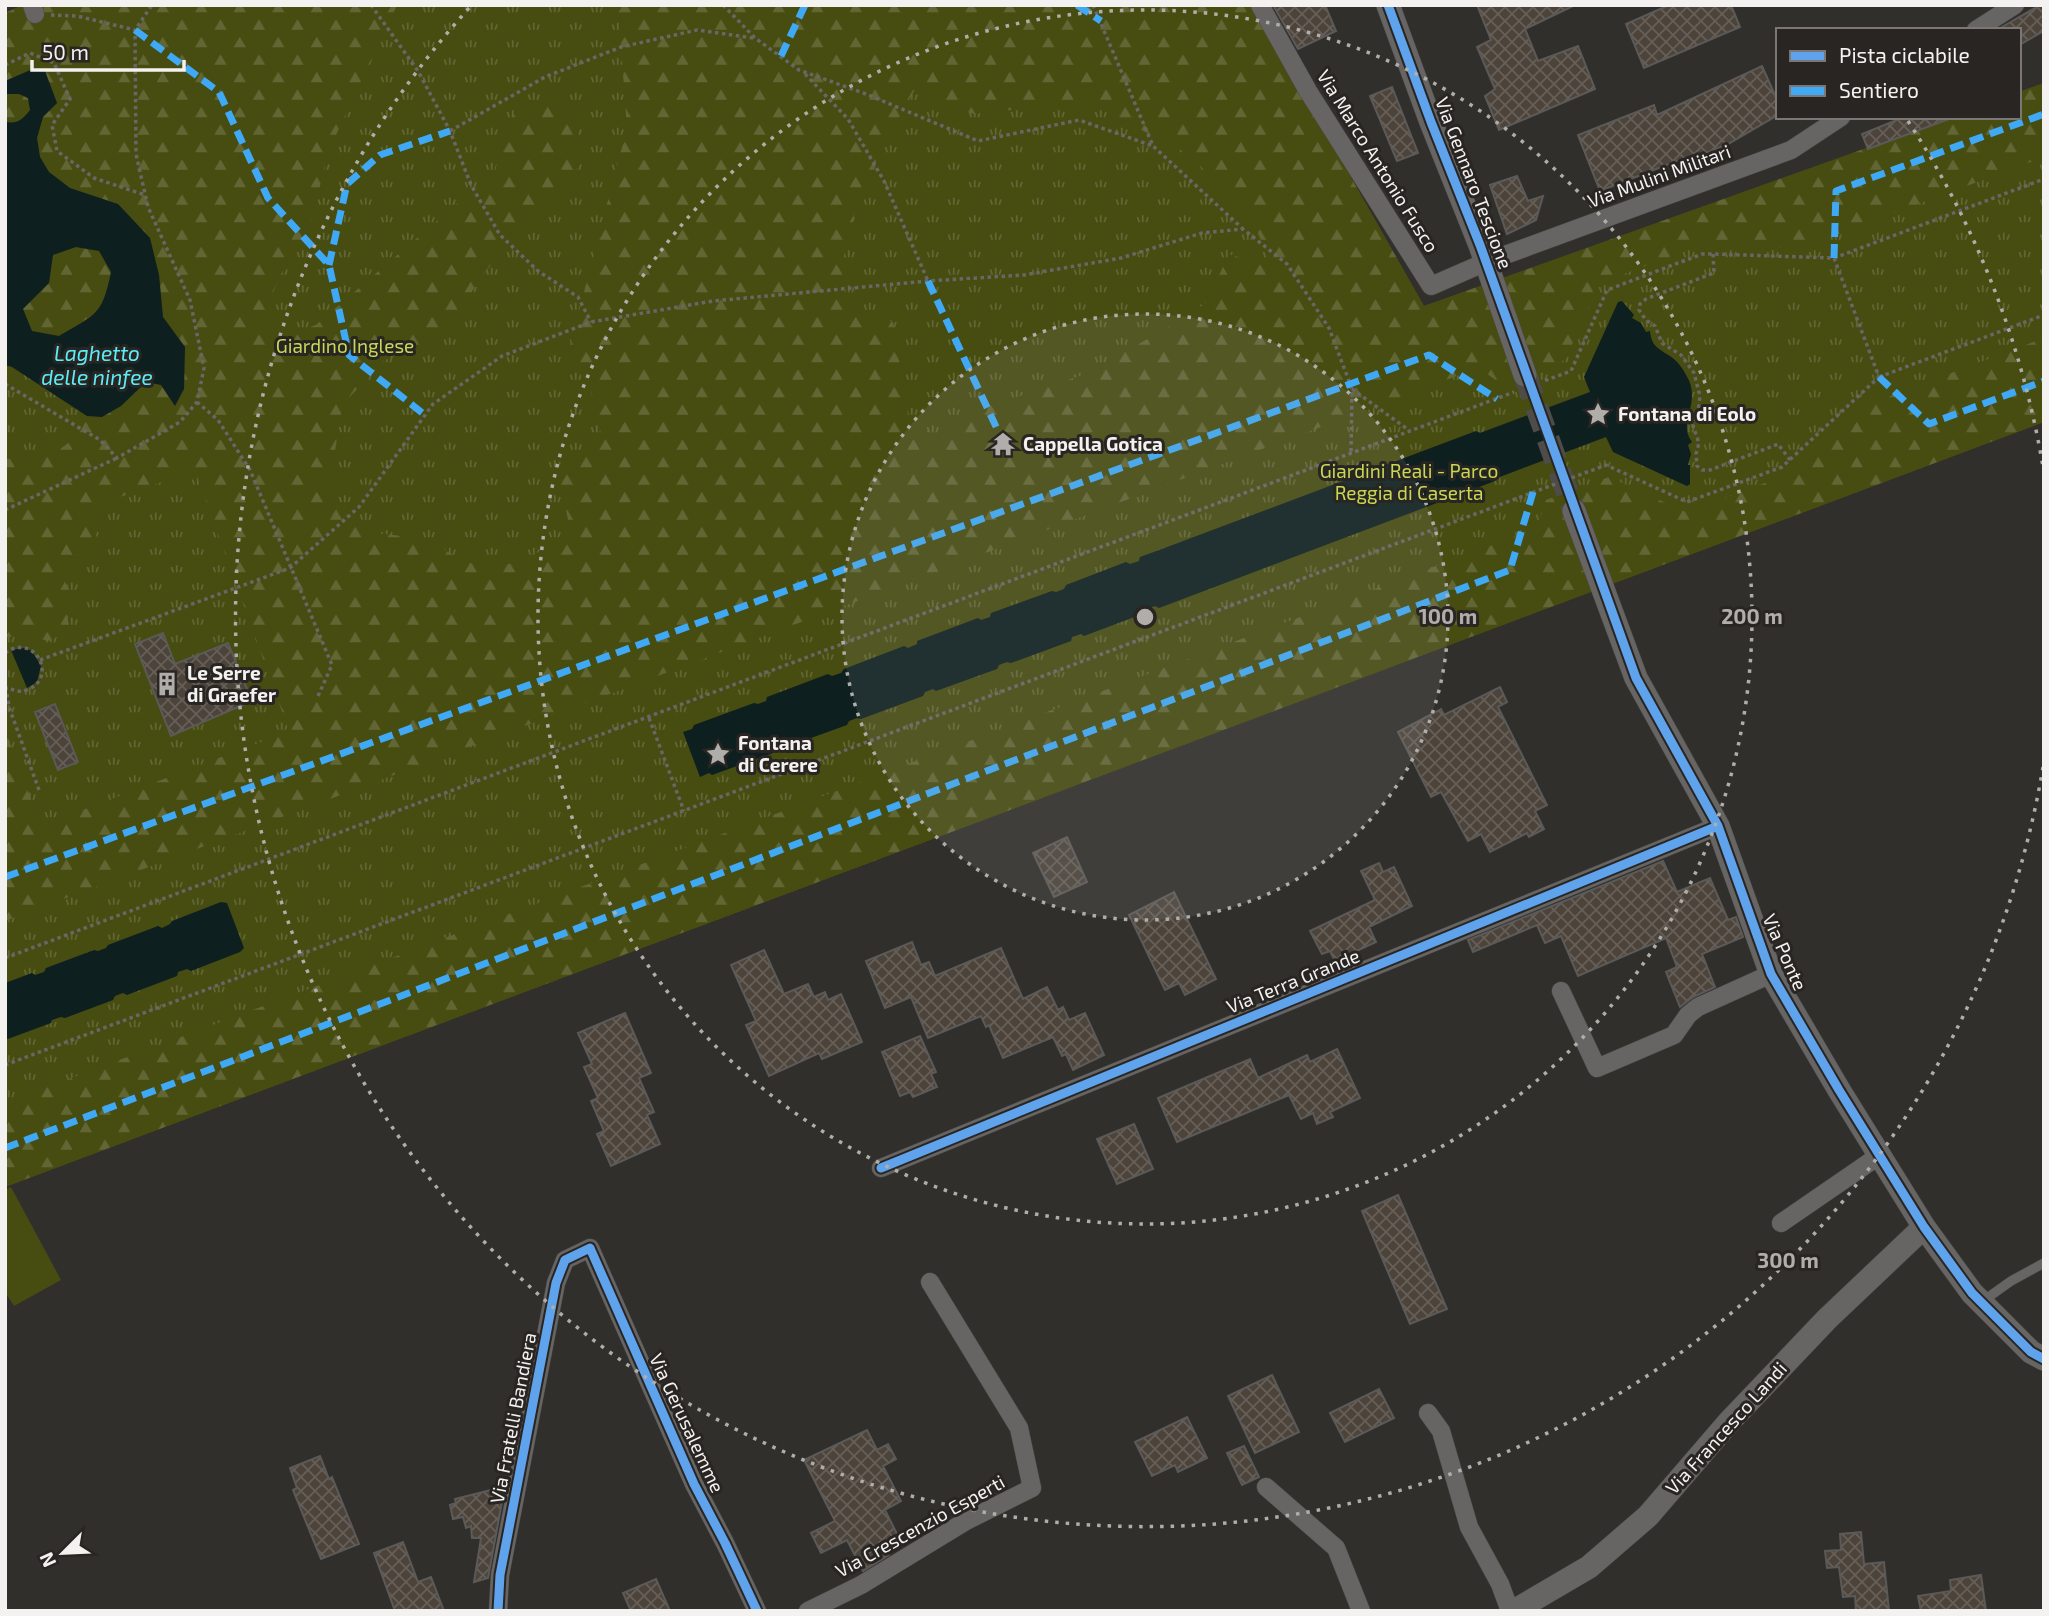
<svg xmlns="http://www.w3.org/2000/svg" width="2049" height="1616" viewBox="0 0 2049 1616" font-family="'Exo 2',sans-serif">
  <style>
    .grass { fill: url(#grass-tufts) }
    .forest { fill: url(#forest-firs); fill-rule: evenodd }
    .pitch { fill: #474c11 }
    .water { fill: #0e1f20; fill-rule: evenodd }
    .building { fill: url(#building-cross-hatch); stroke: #5b5a58; stroke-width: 2 }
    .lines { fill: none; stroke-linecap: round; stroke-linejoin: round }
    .tertiary-tunnel { stroke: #4e4c49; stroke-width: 23; stroke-dasharray: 23 11; stroke-linecap: butt }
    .service-casing { stroke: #4d4c4a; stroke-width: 10 }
    .minor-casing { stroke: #4d4c4a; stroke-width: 19 }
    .tertiary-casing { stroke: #4d4c4a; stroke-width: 24 }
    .path { stroke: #686766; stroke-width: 3.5; stroke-dasharray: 3.5 3.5; stroke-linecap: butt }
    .service { stroke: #676563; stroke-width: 9 }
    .minor { stroke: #676563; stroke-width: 18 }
    .tertiary { stroke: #676563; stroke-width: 23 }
    .quiet { stroke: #3fa9f5; stroke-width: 7; stroke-dasharray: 14 7; stroke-linecap: butt }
    .cycleway-casing { stroke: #282522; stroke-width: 13 }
    .cycleway { stroke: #60a3ed; stroke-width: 9 }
    .ring { fill: none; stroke: #b0aeab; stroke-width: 3.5; stroke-dasharray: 3.5 7 }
    .labels { text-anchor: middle; stroke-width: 6; stroke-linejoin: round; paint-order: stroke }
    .street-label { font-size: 19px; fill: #f4f2f0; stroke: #282522 }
    .park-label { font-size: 19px; fill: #c7d855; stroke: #282522 }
    .poi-label { font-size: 19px; font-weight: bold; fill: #f4f2f0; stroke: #282522; text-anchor: start }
    .water-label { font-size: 21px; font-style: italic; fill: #5bedf8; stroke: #282522 }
    .centre { fill: #b0aeab; stroke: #282522; stroke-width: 3.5 }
    .ring-label { font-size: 21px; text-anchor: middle; font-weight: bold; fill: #b0aeab; stroke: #282522; stroke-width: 6; stroke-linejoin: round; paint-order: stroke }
  </style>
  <defs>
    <pattern id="grass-tufts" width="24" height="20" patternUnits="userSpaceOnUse" patternTransform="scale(1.75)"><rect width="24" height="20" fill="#474c11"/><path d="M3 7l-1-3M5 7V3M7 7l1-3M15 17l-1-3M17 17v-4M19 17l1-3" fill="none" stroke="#626634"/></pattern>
    <pattern id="forest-firs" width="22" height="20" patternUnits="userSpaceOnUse" patternTransform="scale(1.75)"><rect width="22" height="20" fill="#474c11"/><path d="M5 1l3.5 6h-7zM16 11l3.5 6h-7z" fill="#626634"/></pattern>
    <pattern id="building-cross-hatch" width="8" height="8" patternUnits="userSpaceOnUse" patternTransform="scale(1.75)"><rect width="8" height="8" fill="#4c443b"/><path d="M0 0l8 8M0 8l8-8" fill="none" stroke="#665f58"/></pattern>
  </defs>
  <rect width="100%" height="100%" fill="#312f2c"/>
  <path class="grass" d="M23,5H1253L1424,306L1774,185L1953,117H2019V92L2044,83V422L5,1187V13Z"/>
  <path class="forest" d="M23,5H397L328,152L312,220L283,270L266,308L267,329L283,336L316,325L495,171L506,127L517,109L556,100L578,118L577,168L542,208L498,255L439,337L385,360L343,404L329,486L359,531L427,539L466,563L522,564L570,529L557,467L603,442L591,392L568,353L627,128L618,5H1253L1424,306L1953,117H2019V92L2044,83V157L1809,245L1796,248L1701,245L1600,283L1565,360L1502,384L1478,368L5,921V730L41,826L289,731L195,470L87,509L100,546L55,562C71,587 70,600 67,629L51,641C35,639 21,633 5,638V459C29,458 59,456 76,436C80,431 83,422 87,416C114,418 127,400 146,382L161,385L175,405L184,389L185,347L163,317L159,275L118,204C87,194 32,181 37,137C38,130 43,124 43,117C44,101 38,83 35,68L5,81V13ZM914,91L973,114L1087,102L1190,155L1253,222L1273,268L1229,254L1206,303L1168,327L1091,372L976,411L936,436L909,420L893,322L846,304L843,260L857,203L884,145Z
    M5,94H19L29,99L30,111C22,120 18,124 5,122Z
    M76,247L99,251L111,272L105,301L94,315L58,336L32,331L22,309L49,283L53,255Z
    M2044,338V422L5,1187V1103L1537,528L1546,500L1609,477L1686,512L1787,475L1856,410L1869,404Z"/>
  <path class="pitch" d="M11,1187L61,1280L14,1306L5,1292V1190Z"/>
  <path class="water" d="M35,68L45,71L57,103L43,117L37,138L40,157L49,172L70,188L118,204L150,238L159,275L163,317L185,347L184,389L175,406L161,385L146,382L121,406L102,417L87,416L12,367L5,365V122C18,124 22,120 30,110L28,98L19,94H5V81ZM76,247L99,251L111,272C102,316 96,314 59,336L32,331L23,309L49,283L53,255Z
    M1622,301L1634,315L1632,318L1641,323L1646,332L1650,331C1651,346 1659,349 1670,356C1679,362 1686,373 1690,383C1698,407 1678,424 1692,442L1688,445L1691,454L1688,465H1690V484L1687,486L1613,452L1606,437L1497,478L1495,481L1159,608L1155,606L1147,609L1145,613L1084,636L1081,634L1072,637L1071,641L1011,663L1007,662L999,665L997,669L936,691L933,689L925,692L923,696L861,719L857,718L849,721L847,725L786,747L782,746L774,749L773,753L712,775L709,773L700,777L683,732L692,729L694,725L754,703L758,704L766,701L767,697L828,674L832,676L841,673L844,669L904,646L908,648L917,644V641L978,618L981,620L990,617L991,613L1052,591L1056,592L1064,589L1066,585L1126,562L1130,564L1139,561L1140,557L1162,549L1476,431L1480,433L1590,392L1584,377L1618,302Z
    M24,648L32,651L41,666L37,682L27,688L11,650Z
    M221,902L227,903L244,948L240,952L191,971L187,969L178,972L177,976L127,995L123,993L115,996L113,1000L65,1018L61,1017L52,1020L51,1023L5,1040V983L32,973L35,975L44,972L46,968L94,950L98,951L106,948L108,945L158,926L162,928L170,924L172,921Z"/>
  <path class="building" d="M1273,5H1325L1336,31L1298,49Z
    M1477,5H1575L1525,29L1538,61L1578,46L1595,89L1499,130L1485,96L1495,89L1477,47L1491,40Z
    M1669,5H1731L1740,27L1644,68L1626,24Z
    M2040,5H2044V31L2019,45V30H1997Z
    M1762,66L1778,102V115L1728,144L1699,156L1697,153L1600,191L1578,135L1654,105L1657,115Z
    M1392,87L1418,153L1397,161L1370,96Z
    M1904,117L1949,119L1868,149L1862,134Z
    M1517,176L1528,201L1543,196L1536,220L1507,234L1490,185Z
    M163,633L175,664L228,643L252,701L171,736L135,644Z
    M1500,687L1507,702L1498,707L1547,805L1535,811L1544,829L1529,837L1527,833L1490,852L1481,834L1468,841L1441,792L1431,797L1398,732L1441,709L1444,715Z
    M55,704L78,762L58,770L35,712Z
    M1067,837L1087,882L1054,897L1033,853Z
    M1663,861L1677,892L1710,878L1728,920L1736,917L1743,937L1702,954L1715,987L1693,997L1680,1007L1666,972L1677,967L1666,938L1578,976L1561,936L1545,943L1537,925L1473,952L1468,940Z
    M1379,863L1383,872L1394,867L1412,906L1369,927L1376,942L1335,961L1330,951L1322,954L1310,931L1375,900L1361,871Z
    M1174,892L1216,979L1185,995L1179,983L1165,990L1129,915Z
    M912,942L921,965L929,962L935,976L1001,948L1023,999L1047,987L1058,1010L1063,1007L1069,1020L1085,1013L1104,1055L1073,1070L1066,1054L1062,1056L1053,1037L1003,1058L989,1025L986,1027L981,1016L928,1038L911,997L885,1008L866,961Z
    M764,950L784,994L808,984L814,997L825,992L828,1000L841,994L862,1042L822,1059L819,1053L769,1076L746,1025L756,1021L731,965Z
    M625,1013L651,1073L639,1078L654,1112L647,1115L660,1144L611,1166L597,1134L604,1131L591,1101L598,1098L584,1067L592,1064L578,1033Z
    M920,1036L936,1072L931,1074L937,1087L913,1097L910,1092L900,1096L882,1052Z
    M1337,1049L1360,1098L1330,1112L1333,1117L1317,1124L1313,1113L1301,1119L1289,1095L1177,1142L1158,1098L1250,1059L1258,1078L1307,1055L1310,1062Z
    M1134,1124L1153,1169L1117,1184L1097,1139Z
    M1398,1195L1447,1309L1410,1324L1362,1211Z
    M1272,1375L1299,1432L1255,1453L1228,1396Z
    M1379,1389L1394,1418L1345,1442L1330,1413Z
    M1187,1417L1207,1458L1178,1472L1175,1465L1152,1476L1135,1442Z
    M867,1430L877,1450L888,1444L896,1459L883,1466L901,1501L885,1510L900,1540L885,1547L889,1555L863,1571L847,1540L821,1553L811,1533L835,1521L804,1460Z
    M1244,1446L1259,1477L1242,1485L1227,1453Z
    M320,1456L329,1479L332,1477L359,1544L321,1559L293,1490L297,1488L290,1468Z
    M503,1487L504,1491L488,1578L474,1582L481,1538H472L471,1526L466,1528L463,1517L453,1519L450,1505L456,1503L455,1499Z
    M1861,1532L1864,1564L1884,1562L1889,1611H1856L1855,1596L1843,1597L1839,1567L1827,1568L1825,1551L1841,1550L1840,1534Z
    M403,1542L418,1582L431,1577L444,1611H395L374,1553Z
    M1981,1575L1986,1611H1921L1918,1596L1951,1591L1950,1580Z
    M656,1579L670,1611H631L623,1593Z"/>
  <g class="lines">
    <path class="tertiary-tunnel" d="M1525,375L1574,511"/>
    <g class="service-casing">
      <path id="service" d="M1983,1301L2011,1281L2044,1263"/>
    </g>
    <g class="minor-casing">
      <path id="minor" d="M32,5L35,14
        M1260,5L1308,91L1431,286L1486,262L1791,150L1841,117
        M1976,30L2015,5
        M1561,991L1597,1068L1674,1035L1688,1015L1698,1007L1771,974
        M881,1168L1718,826
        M1781,1223L1880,1155
        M1428,1413L1441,1431L1469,1527L1500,1584L1510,1611
        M1266,1487L1336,1548L1361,1611
        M498,1611L500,1575L556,1283L565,1260L590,1248L694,1484L725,1543L757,1611
        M808,1611L861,1585L966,1521L1032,1488L1019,1428L930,1282"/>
    </g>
    <g class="tertiary-casing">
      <path id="tertiary" d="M1388,5L1431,122L1480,245L1525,375
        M1574,511L1636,678L1718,826L1771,974L1839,1090L1924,1227L1972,1293L2031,1352L2044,1359
        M1514,1611L1589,1567L1648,1516L1728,1423L1827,1319L1924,1227"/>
    </g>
    <path class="path" d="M371,5L418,71L450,131L471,185L500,235L538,271L578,297L591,322
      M723,5L755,38L799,70L866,94L978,141L1079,120L1153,146
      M1093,5L1153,146L1243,229
      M51,15L77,16L135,30
      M5,65L30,53L54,63L70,99L52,125L57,151L94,178L145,195
      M805,74L848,119L884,181L928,281
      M450,131L545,77L621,47L697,30L753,38
      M1713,254L1714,273L1646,299L1640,304L1639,310L1646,320L1655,326L1662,343L1681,355L1694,373L1700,396L1698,413L1693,426L1699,443L1696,454L1697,466L1702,470H1710L1778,444L1790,460
      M1834,258L2044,179
      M1879,377L2044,315
      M5,384L100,440L117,458L180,422L197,402L204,368L190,300L148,207L136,154L135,30L152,5
      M1352,389L1410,431
      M197,402L218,420L250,470L332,665L318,696
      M5,510L117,458
      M5,653C34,632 58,676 29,689C21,693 15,691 7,687
      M40,660L290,568L359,507L433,404L502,356L591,322L713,301L928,281L1024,275L1121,258L1202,233L1243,229L1287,264L1329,328L1352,389L1351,453
      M6,687L9,707L39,790
      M649,718L684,811
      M5,958L1514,392
      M5,1065L1606,465L1687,502L1782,467L1879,377L1834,258L1713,254H1702L1607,290L1571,371L1544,381"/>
    <use href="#service" class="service"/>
    <use href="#minor" class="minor"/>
    <use href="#tertiary" class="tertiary"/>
    <path class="quiet" d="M1077,5L1101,21
      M135,30L219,92L268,198L329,265L349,355L425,415
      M781,56L805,5
      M1834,258L1836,191L2044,114
      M329,265L347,184L380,155L450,131
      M928,281L999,433
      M1879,377L1929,424L2044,381
      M5,877L1429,355L1497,399
      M5,1148L1510,570L1533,492"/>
    <g class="cycleway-casing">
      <path id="cycleway" d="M1388,5L1431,122L1480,245L1636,678L1718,826L1771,974L1839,1090L1924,1227L1972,1293L2031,1352L2044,1359
        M881,1168L1718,826
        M498,1611L500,1575L556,1283L565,1260L590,1248L694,1484L725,1543L757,1611"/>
    </g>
    <use href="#cycleway" class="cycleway"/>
  </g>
  <circle cx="1145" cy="617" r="303" fill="#b0aeab" fill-opacity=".12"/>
  <g class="ring">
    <circle cx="1145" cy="617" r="303"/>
    <circle cx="1145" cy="617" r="607"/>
    <path d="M2043 767A910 910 0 1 1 469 8M1908 121A910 910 0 0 1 2043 467"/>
  </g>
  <defs>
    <g id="sight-bare" transform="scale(1.89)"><path d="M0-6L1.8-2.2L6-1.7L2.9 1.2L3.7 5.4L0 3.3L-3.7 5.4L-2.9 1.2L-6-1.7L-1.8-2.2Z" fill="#b0aeab" stroke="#282522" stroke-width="2.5" paint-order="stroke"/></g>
    <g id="temple-bare" transform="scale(1.89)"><path d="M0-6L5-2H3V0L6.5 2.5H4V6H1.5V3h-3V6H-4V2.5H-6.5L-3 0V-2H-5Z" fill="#b0aeab" stroke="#282522" stroke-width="2.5" paint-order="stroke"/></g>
    <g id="building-bare" transform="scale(1.89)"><path d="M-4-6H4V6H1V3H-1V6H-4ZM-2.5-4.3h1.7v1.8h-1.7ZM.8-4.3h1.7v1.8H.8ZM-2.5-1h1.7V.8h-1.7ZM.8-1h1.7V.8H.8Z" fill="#b0aeab" stroke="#282522" stroke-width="2.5" paint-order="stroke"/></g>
  </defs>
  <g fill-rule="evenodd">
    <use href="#sight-bare" x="1598" y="414"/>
    <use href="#temple-bare" x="1003" y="444"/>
    <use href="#building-bare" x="167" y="684"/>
    <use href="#sight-bare" x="718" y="754"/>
  </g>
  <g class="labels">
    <g class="street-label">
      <text transform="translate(1378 161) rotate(58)" y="7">Via Marco Antonio Fusco</text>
      <text transform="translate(1659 176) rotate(-20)" y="7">Via Mulini Militari</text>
      <text transform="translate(1474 183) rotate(69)" y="7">Via Gennaro Tescione</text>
      <text transform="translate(1785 952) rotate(66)" y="7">Via Ponte</text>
      <text transform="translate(1293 981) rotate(-22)" y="7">Via Terra Grande</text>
      <text transform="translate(513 1418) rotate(-79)" y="7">Via Fratelli Bandiera</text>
      <text transform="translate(687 1423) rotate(65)" y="7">Via Gerusalemme</text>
      <text transform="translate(1726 1428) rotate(-48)" y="7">Via Francesco Landi</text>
      <text transform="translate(920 1526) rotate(-29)" y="7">Via Crescenzio Esperti</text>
    </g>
    <g class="park-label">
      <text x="345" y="353">Giardino Inglese</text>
      <text x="1409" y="478">Giardini Reali - Parco<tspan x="1409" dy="22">Reggia di Caserta</tspan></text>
    </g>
    <g class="poi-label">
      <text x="1618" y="421">Fontana di Eolo</text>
      <text x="1023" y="451">Cappella Gotica</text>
      <text x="187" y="680">Le Serre<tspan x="187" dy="22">di Graefer</tspan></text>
      <text x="738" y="750">Fontana<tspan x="738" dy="22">di Cerere</tspan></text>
    </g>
    <g class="water-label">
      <text x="97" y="361">Laghetto<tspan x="97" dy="24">delle ninfee</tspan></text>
    </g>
  </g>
  <circle cx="1145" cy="617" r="10" class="centre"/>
  <g class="ring-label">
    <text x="1448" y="624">100 m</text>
    <text x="1752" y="624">200 m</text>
    <text x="1788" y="1268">300 m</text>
  </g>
  <rect width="2049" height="1616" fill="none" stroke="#f4f2f0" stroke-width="14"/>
  <rect x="1776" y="28" width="245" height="91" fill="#282522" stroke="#7a7774" stroke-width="2"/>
  <rect x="1790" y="51" width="35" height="10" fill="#60a3ed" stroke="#7a7774" stroke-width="2"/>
  <text x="1839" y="63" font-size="21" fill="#f4f2f0">Pista ciclabile</text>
  <rect x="1790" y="86" width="35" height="10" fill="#3fa9f5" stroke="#7a7774" stroke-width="2"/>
  <text x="1839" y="98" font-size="21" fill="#f4f2f0">Sentiero</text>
  <g transform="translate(63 1553) rotate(246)" stroke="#282522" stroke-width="5" paint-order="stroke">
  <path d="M0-5L12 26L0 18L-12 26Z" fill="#f4f2f0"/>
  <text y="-10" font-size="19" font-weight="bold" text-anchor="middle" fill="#f4f2f0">N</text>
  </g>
  <path d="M32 60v10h152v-10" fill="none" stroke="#f4f2f0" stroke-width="3.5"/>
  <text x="42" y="60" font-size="21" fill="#f4f2f0" stroke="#282522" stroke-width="5" paint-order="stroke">50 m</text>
</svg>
